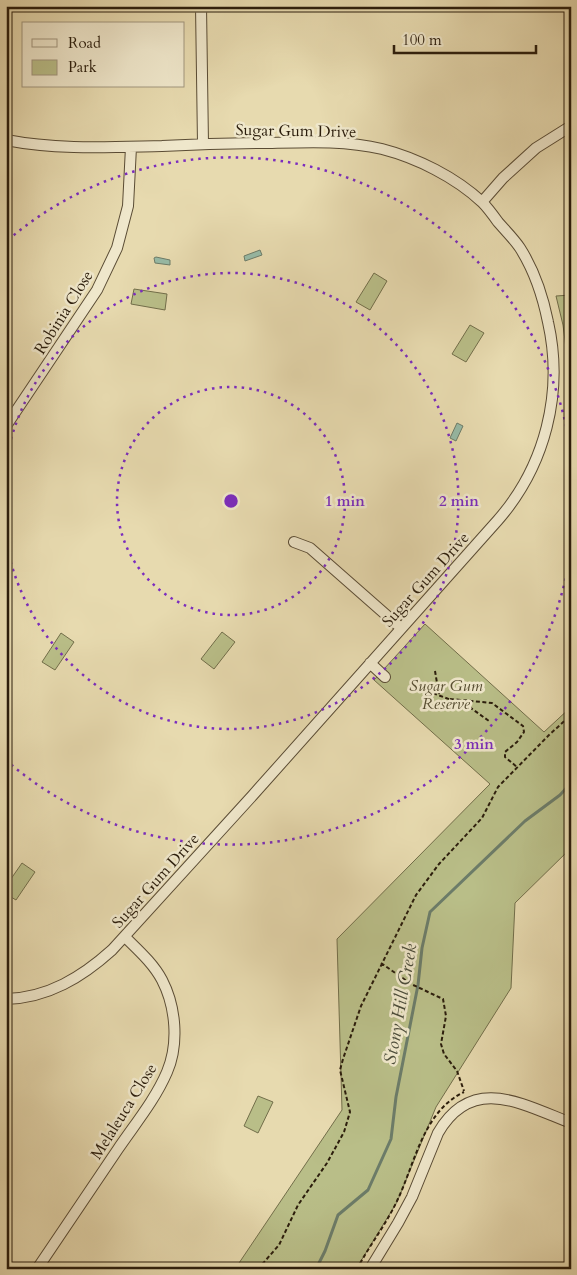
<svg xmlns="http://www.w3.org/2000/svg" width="577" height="1275" viewBox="0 0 577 1275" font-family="Cardo,serif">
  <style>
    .green { fill: #b9be88; stroke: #726e4a }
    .water { fill: #97bba7; stroke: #6c7c69 }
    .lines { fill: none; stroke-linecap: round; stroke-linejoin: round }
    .stream { stroke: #6c7c69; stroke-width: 3 }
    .minor-casing { stroke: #5a4c35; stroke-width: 12 }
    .path { stroke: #2b1d0c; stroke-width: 2; stroke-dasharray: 4 2.5; stroke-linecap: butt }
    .minor { stroke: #efe7cb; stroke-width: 10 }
    .ring { fill: none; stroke: #7b2cbf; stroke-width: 2.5; stroke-dasharray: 2.5 5 }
    .labels { text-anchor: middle; stroke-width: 5; stroke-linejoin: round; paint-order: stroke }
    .street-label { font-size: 16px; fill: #2b1d0c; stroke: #efe7cb }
    .park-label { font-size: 16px; font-style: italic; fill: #564d31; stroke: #efe7cb }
    .water-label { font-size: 18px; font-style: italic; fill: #4b4c3a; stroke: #efe7cb }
    .centre { fill: #7b2cbf; stroke: #efe7cb; stroke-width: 2.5 }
    .ring-label { font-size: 15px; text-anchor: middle; font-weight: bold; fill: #7b2cbf; stroke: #efe7cb; stroke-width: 5; stroke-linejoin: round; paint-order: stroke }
  </style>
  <rect width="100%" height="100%" fill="#e7daaf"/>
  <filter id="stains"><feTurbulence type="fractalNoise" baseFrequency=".004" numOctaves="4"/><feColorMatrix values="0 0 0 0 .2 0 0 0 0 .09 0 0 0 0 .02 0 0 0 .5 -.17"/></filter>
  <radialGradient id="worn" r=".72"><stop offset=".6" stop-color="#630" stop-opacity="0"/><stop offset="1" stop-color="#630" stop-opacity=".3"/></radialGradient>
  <path class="green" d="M374,273L387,281L370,310L356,302Z
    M134,289L167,294L165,310L131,304Z
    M571,295V356H567L563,325L556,296Z
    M470,325L484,333L466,362L452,354Z
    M425,624L544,732L571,707V848L515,903L511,988L436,1107L397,1202L356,1269H235L342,1110L337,939L490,784L374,680Z
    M222,632L235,642L214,669L201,659Z
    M61,633L74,642L55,670L42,662Z
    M22,863L35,872L16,900L6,894V886Z
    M258,1096L273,1102L258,1133L244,1126Z"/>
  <path class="water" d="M260,250L262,255L245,261L244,256Z
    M156,257L170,260V265L155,263L154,258Z
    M457,423L463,426L456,441L450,438Z"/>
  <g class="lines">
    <path class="stream" d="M316,1269L325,1251L338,1215L368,1190L391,1139L396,1097L418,985L422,948L430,912L525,821L560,795L571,783"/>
    <g class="minor-casing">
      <path id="minor" d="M201,6L203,144
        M6,140C57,150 111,147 162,146C198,144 233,143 268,143C306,142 345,140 382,149C417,158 455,177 482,202C488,208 493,215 498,222C505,230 514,239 520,248C534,270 543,297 548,322C564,393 545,466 498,520L253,795L112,950C82,977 48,998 6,999
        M482,202L503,178L536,148L571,126
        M6,426L97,290L117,248L128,206L131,147
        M294,542L310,548L401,628
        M370,663L385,677
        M37,1269C64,1229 91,1189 118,1149C135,1124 155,1100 167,1072C179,1044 176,1007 162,980C153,963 138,950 125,937
        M370,1269L398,1223L412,1197L438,1133C472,1074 522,1104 571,1123"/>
    </g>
    <path class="path" d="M435,671L439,695
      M427,691L468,706L489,721
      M450,699L492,703L523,726L524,732L517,742L505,752V757L517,767
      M381,963L411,984L443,999L446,1016L441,1044L444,1054L457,1071L464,1091
      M258,1269L279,1245L298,1205L327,1163L344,1132L350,1112L340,1070L343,1059L361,1006L416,895L439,864L482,818L498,787L549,735L571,715
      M357,1269C369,1246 385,1226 396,1203C415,1165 422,1112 464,1092"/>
    <use href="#minor" class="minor"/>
  </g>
  <g class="ring">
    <circle cx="231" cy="501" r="114"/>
    <path d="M6 461A228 228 0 1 1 6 541"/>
    <path d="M571 549A343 343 0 0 1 8 762M8 240A343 343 0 0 1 571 453"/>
  </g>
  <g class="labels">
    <g class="street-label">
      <text transform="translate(296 130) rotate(1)" y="6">Sugar Gum Drive</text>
      <text transform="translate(63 312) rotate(-58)" y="6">Robinia Close</text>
      <text transform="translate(425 579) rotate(-48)" y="6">Sugar Gum Drive</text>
      <text transform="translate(155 880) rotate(-48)" y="6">Sugar Gum Drive</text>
      <text transform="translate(123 1111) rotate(-58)" y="6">Melaleuca Close</text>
    </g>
    <g class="park-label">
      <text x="446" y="691">Sugar Gum<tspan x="446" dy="18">Reserve</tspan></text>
    </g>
    <g class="water-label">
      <text transform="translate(400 1004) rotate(-80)" y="6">Stony Hill Creek</text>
    </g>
  </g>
  <circle cx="231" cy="501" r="8" class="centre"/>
  <g class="ring-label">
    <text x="345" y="506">1 min</text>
    <text x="459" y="506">2 min</text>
    <text x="474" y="749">3 min</text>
  </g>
  <rect width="577" height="1275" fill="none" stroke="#e7daaf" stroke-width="25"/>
  <rect x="8" y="8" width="562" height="1260" fill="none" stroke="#2b1d0c" stroke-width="2.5"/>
  <rect x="12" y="12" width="552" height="1250" fill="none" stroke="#2b1d0c"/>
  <rect x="22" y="22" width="162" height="65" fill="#efe7cb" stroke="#a1967f"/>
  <rect x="32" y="39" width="25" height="8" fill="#efe7cb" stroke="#a1967f"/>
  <text x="68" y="48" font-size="15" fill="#2b1d0c">Road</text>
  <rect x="32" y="60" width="25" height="15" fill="#b9be88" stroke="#a1967f"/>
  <text x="68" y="72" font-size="15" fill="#2b1d0c">Park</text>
  <path d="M394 45v8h142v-8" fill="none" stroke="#2b1d0c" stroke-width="2.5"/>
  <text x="402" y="45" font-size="15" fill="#2b1d0c" stroke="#efe7cb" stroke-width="4" paint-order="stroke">100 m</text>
  <rect width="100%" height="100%" filter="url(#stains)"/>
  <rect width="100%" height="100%" fill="url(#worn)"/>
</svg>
